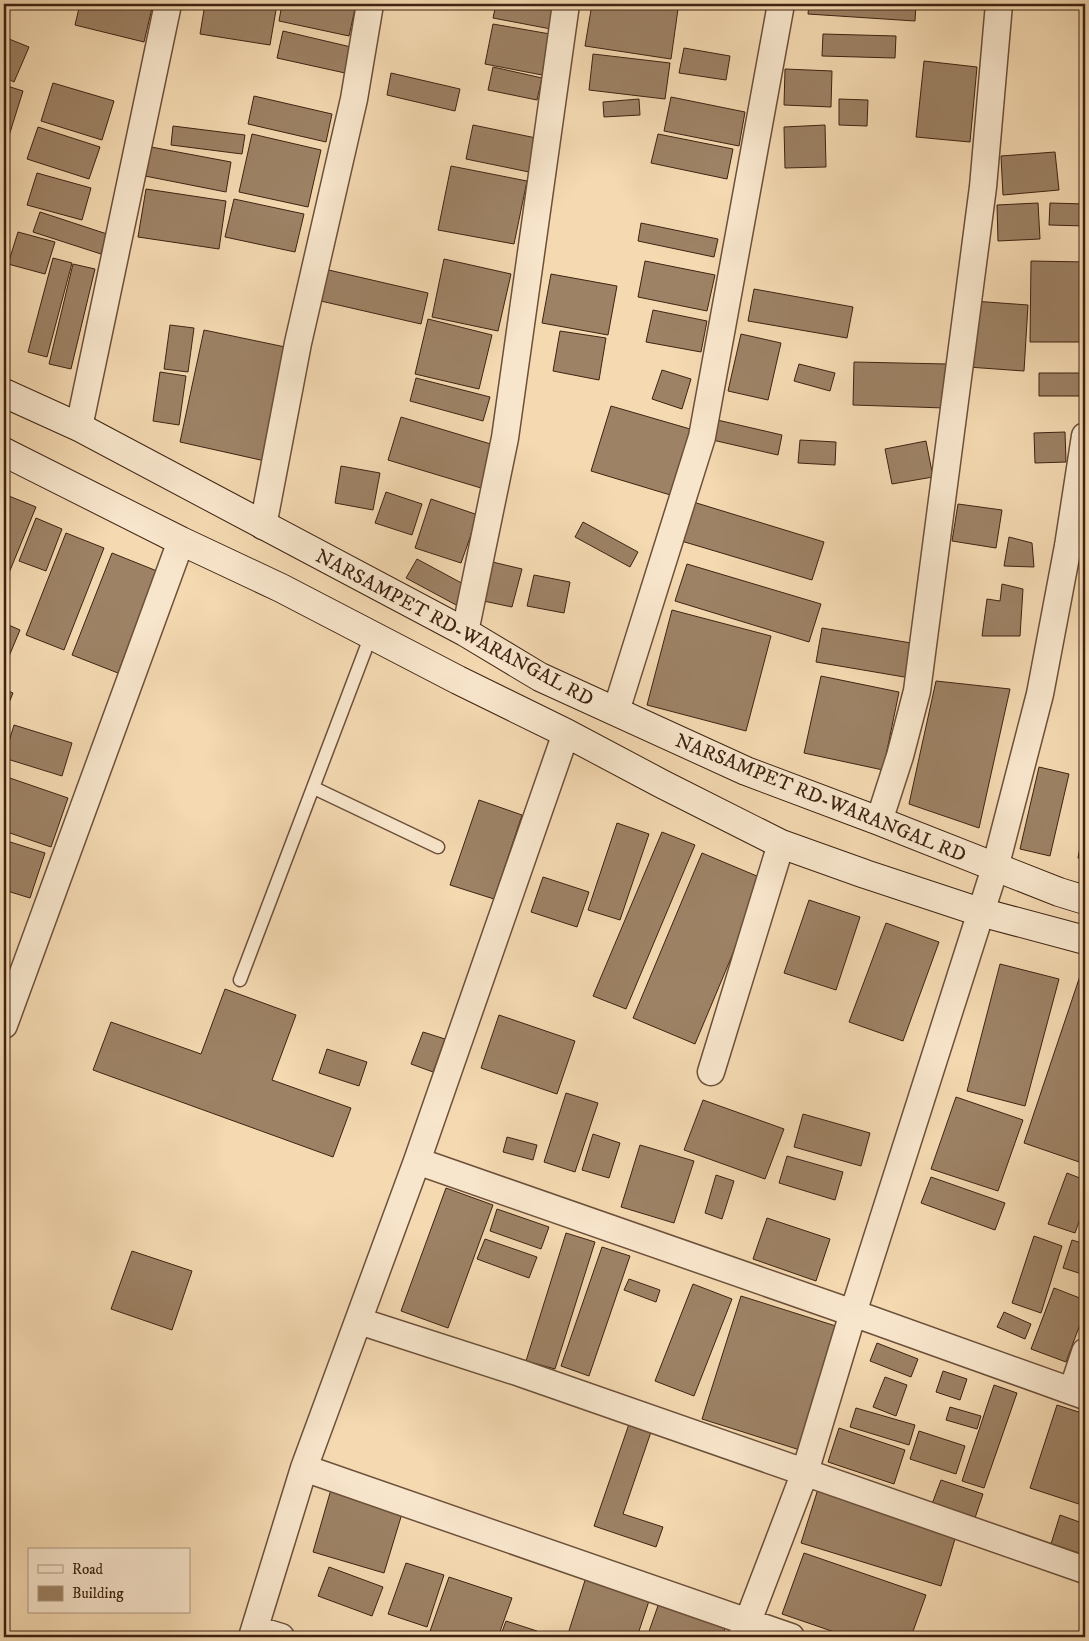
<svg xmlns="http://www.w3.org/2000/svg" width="1089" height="1641" viewBox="0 0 1089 1641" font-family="'IM FELL DW Pica',serif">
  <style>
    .building { fill: #9d8265; stroke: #3e2312 }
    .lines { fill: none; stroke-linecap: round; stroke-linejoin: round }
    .service-casing { stroke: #6c503a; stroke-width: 15 }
    .minor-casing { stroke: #6c503a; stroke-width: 29 }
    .secondary-casing { stroke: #3e2312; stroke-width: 30 }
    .service { stroke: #f8e6cc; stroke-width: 12 }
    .minor { stroke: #f8e6cc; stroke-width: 26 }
    .secondary { stroke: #f8e6cc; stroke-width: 28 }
    .labels { text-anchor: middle; stroke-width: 4; stroke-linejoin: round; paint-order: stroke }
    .street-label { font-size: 20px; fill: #3e2312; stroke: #f8e6cc }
  </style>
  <rect width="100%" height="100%" fill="#f4d9b1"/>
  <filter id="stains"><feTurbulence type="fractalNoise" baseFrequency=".004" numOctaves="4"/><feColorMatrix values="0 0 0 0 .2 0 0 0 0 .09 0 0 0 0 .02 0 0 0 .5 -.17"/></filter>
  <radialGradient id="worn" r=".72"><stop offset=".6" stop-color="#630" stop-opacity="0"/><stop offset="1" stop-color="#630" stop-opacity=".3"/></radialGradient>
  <path class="building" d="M80,4H153L144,42L75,25Z
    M205,4H277L270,45L200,34Z
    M282,4H356L349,36L279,21Z
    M496,4H556L551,29L493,18Z
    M592,4H639L678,9L671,59L585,46Z
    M809,4H916L915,21L808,14Z
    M493,24L550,34L542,75L485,64Z
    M283,31L351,47L345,73L277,58Z
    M823,34L896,36L895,58L822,56Z
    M4,37L29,47L14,82L4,77Z
    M684,48L730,56L726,80L679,73Z
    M593,54L670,63L665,99L589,90Z
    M924,61L977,67L970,142L916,137Z
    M493,67L542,78L537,100L488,90Z
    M785,69L832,71L831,107L784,105Z
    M391,73L460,89L455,111L387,95Z
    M53,83L114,101L102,140L41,121Z
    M4,85L23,91L7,142L4,141Z
    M254,96L332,114L326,142L248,124Z
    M671,97L745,112L739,146L664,131Z
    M639,99L640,115L604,117L603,102Z
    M839,99L868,100L867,126L839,125Z
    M473,125L536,138L529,172L466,159Z
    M825,125L826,167L785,168L784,127Z
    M173,126L245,135L242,154L171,145Z
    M38,127L100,147L89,179L27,159Z
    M252,134L321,150L308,207L239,192Z
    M658,134L733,149L727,179L651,163Z
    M151,147L231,162L226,192L145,176Z
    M1055,152L1059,190L1003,195L1001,156Z
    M451,166L527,181L514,244L438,230Z
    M37,173L91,188L82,220L27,205Z
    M146,189L226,201L219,249L138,237Z
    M234,199L304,214L295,252L225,237Z
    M1038,203L1040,239L998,241L997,205Z
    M1050,203L1085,204V226L1049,225Z
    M40,212L107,234L101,254L33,232Z
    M641,223L718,239L714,257L638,241Z
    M18,232L55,242L45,274L8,264Z
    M53,258L72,263L47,357L28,352Z
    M444,259L511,274L498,331L432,317Z
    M645,261L715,275L707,311L638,297Z
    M1031,261L1085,262V342H1030Z
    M73,264L95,269L71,369L49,364Z
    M320,268L428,293L421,324L312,299Z
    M551,274L617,286L608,335L542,323Z
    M754,289L853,307L847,338L748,321Z
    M973,301L1028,305L1024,371L968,367Z
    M653,310L707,321L701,352L646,342Z
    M428,319L492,335L479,389L415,374Z
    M170,325L194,328L188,372L164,369Z
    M204,330L290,348L265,461L180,442Z
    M560,331L606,338L599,380L553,371Z
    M741,334L781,343L768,400L728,391Z
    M854,362L947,364L945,408L853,405Z
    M799,364L835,373L830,391L794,381Z
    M662,370L691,379L682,409L652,399Z
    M160,372L186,376L179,425L153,421Z
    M1039,373H1083V396H1039Z
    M416,378L490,397L483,421L410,401Z
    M611,406L697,431L677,497L591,471Z
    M401,417L494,445L481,488L388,460Z
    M713,419L782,435L778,455L708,439Z
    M1065,432L1066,462L1035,463L1034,433Z
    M800,440L836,442L835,465L798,463Z
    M926,441L933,477L892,484L885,449Z
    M341,466L380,473L373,510L335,503Z
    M386,492L422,504L412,535L375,523Z
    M4,494L36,507L4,585Z
    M431,499L478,515L461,563L415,548Z
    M690,501L824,542L812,580L678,540Z
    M958,504L1002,510L996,548L952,541Z
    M36,518L62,529L46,571L19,561Z
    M583,522L638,552L630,567L575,537Z
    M66,533L104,548L64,650L26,635Z
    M1009,537L1032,543L1034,567L1004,566Z
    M112,553L157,571L118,673L72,655Z
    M417,559L469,587L458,606L406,578Z
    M484,560L522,569L512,607L474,599Z
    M687,564L821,604L809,642L675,601Z
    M534,575L570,582L564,613L527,606Z
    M1002,584L1023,589L1020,636H982L987,599L1000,601Z
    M672,610L771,636L746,731L647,705Z
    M4,623L20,630L7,661L4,660Z
    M822,628L923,645L916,679L816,662Z
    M821,676L899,692L883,770L804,753Z
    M936,681L1010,689L979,828L909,804Z
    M4,689L13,693L4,715Z
    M14,725L72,743L62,776L4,758Z
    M1039,767L1069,774L1050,856L1020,849Z
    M4,776L68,798L51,847L4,831Z
    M479,800L522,815L494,899L450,885Z
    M1085,820V859L1078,858Z
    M617,823L649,834L620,920L588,910Z
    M662,832L695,845L626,1009L593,996Z
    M4,840L45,853L30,898L4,890Z
    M702,853L764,879L695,1044L633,1018Z
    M543,877L589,892L577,927L531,912Z
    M809,900L860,917L836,990L784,973Z
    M886,923L939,942L903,1041L849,1022Z
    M1000,964L1059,979L1025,1106L967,1091Z
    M1081,973L1085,975V1164L1024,1143Z
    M225,989L296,1015L272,1080L351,1108L333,1157L93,1070L111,1022L201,1054Z
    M499,1015L575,1041L557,1094L481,1068Z
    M423,1032L445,1039L433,1072L411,1064Z
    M327,1049L367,1062L359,1086L319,1073Z
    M566,1093L598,1103L575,1172L544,1162Z
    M956,1097L1023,1120L998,1191L931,1169Z
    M703,1100L784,1129L765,1179L684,1150Z
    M803,1114L870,1133L861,1166L794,1147Z
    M593,1134L620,1143L609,1178L582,1170Z
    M507,1137L537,1145L533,1160L503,1152Z
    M640,1145L694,1161L674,1223L621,1207Z
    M787,1156L843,1172L835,1200L779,1183Z
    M1067,1173L1085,1180V1205L1075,1233L1048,1224Z
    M716,1175L734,1181L722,1219L705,1213Z
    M931,1177L1005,1203L995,1230L921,1203Z
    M446,1188L493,1205L448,1328L401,1311Z
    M497,1209L549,1227L541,1249L490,1231Z
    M767,1218L830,1239L816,1281L753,1259Z
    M566,1233L595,1242L555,1369L526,1361Z
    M1034,1236L1062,1246L1041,1313L1012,1303Z
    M485,1239L537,1257L529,1278L477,1259Z
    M1072,1240L1085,1244V1275L1063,1268Z
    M602,1247L630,1256L589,1376L561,1366Z
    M132,1251L192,1271L172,1330L111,1309Z
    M629,1279L660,1290L656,1302L624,1290Z
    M693,1284L732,1299L694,1396L655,1381Z
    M1054,1288L1085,1300V1311L1066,1362L1031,1349Z
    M741,1296L839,1327L800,1450L702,1419Z
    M1004,1312L1031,1324L1025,1339L997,1327Z
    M877,1343L918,1359L911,1377L870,1361Z
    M943,1371L967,1379L960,1400L936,1392Z
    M885,1377L907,1385L896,1416L873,1407Z
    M994,1385L1017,1393L984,1488L962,1481Z
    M1057,1405L1085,1414V1506L1030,1488Z
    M950,1407L981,1416L977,1429L946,1420Z
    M856,1408L915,1425L909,1445L850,1427Z
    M629,1424L651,1432L623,1514L663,1527L656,1547L594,1526Z
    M839,1428L905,1450L894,1484L828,1462Z
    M919,1431L965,1446L956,1474L910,1459Z
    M941,1480L983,1494L975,1518L932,1504Z
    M332,1486L404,1507L384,1573L313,1552Z
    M818,1489L957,1532L941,1586L801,1543Z
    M1060,1515L1085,1524V1555L1051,1544Z
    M804,1553L926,1595L911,1637H849L782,1614Z
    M406,1563L444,1575L427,1627L388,1614Z
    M329,1567L383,1587L372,1616L318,1596Z
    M587,1574L651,1595L637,1637H567Z
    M449,1577L512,1598L498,1637H428Z
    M660,1600L727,1623L722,1637H647Z
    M506,1621L537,1631L535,1637H500Z"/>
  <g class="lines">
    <g class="service-casing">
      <path id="service" d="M314,788L438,847
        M240,980L371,635"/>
    </g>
    <g class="minor-casing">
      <path id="minor" d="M79,427L168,4
        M263,526L298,343L354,99L370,4
        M465,632L505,438L566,4
        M616,711L702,437L781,4
        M879,821L900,756L917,691L983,187L999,4
        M4,1025L181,541
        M711,1072L781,844
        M417,1161L853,1313L1085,1396
        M359,1321L520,1373L1085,1570
        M1072,1391L1085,1352
        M304,1468L791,1637
        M255,1629L281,1637
        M252,1637L304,1468L417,1161L566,733
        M742,1637L805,1472L853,1313L995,868L1040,694L1068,546L1085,436"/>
    </g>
    <g class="secondary-casing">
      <path id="secondary" d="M4,393L79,427L465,632L540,677L746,771L879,821L1059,892L1085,900
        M4,452L181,541L281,588L458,680L566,733L662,784L781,844L865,874L980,912L1085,940"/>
    </g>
    <use href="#service" class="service"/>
    <use href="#minor" class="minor"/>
    <use href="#secondary" class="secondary"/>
  </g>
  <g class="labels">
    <g class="street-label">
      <text transform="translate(455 627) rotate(28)" y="7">NARSAMPET RD-WARANGAL RD</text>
      <text transform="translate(821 797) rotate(22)" y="7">NARSAMPET RD-WARANGAL RD</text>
    </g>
  </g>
  <rect width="1089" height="1641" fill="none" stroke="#f4d9b1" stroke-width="20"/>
  <rect x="5" y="5" width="1079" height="1631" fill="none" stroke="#3e2312" stroke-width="2.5"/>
  <rect x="10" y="10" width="1069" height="1621" fill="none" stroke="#3e2312"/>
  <rect x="28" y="1548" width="162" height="65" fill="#f8e6cc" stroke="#ae9882"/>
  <rect x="38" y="1565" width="25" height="8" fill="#f8e6cc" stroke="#ae9882"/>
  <text x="72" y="1574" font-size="15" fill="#3e2312">Road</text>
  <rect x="38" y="1586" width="25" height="15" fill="#9d8265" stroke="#ae9882"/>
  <text x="72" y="1598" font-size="15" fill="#3e2312">Building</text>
  <rect width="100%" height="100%" filter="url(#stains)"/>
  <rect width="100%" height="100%" fill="url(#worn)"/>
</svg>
